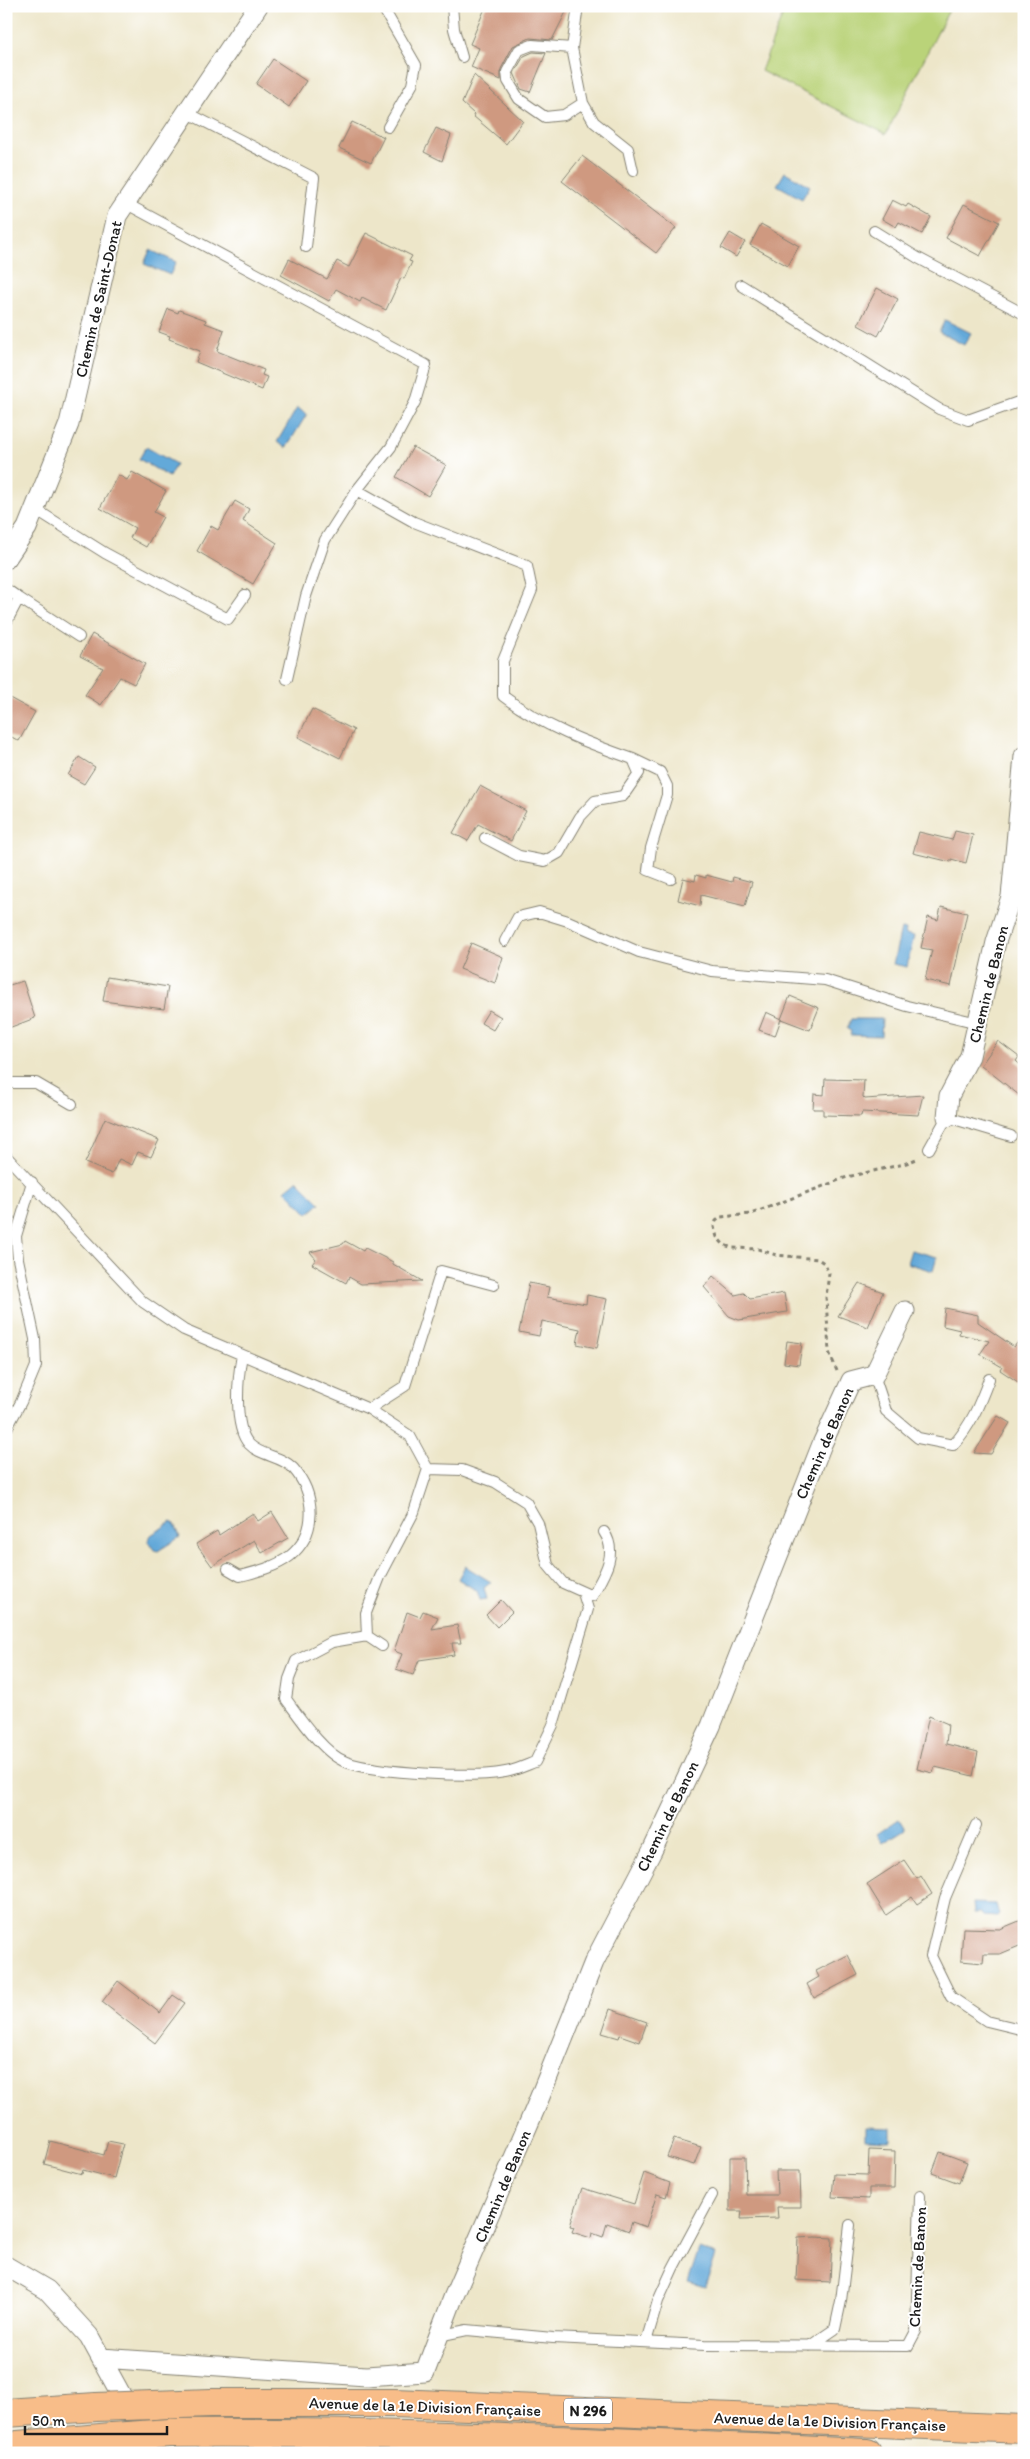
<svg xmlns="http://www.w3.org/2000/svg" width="1030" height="2459" viewBox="0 0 1030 2459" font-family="Itim,sans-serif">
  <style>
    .green { fill: #bad379; stroke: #6b784a }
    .water { fill: #64a9d9; stroke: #40627a }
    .building { fill: #cf9980 }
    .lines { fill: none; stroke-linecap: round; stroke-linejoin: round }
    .service-casing { stroke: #848172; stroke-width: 12 }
    .minor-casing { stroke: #848172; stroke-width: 21 }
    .trunk-casing { stroke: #848172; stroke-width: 30 }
    .path { stroke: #848172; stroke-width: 3; stroke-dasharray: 4 4; stroke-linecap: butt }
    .service { stroke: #fff; stroke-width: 10 }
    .minor { stroke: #fff; stroke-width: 19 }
    .trunk { stroke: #f8bd89; stroke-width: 28 }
    .trunk-bridge-casing { stroke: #848172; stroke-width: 30; stroke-linecap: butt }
    .trunk-bridge { stroke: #f8bd89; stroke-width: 28 }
    .labels { text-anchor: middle; stroke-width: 4; stroke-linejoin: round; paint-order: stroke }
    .shield { fill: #fff; stroke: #606060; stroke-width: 1 }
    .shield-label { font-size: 15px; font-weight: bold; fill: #1c1c1c }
    .street-label { font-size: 16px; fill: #1c1c1c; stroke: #fff }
  </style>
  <rect width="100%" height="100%" fill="#fff"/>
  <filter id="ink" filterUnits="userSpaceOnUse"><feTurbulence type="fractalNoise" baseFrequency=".02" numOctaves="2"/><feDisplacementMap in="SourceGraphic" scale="10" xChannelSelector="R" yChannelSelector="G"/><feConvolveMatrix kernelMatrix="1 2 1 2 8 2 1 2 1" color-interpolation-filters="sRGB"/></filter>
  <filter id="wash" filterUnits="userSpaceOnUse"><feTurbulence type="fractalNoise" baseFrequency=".0096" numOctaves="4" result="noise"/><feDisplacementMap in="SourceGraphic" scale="20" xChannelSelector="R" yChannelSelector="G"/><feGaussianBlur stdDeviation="1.12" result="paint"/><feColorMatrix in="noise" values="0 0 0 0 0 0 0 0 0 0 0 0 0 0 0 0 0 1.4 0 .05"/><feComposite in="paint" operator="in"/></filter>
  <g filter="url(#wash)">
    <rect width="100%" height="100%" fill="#ede6c9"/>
    <path class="green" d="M786,6H951L886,134L761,71Z"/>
    <path class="water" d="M785,172L810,186L802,199L777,185Z
      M150,250L176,262L170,275L144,264Z
      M945,320L971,333L964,345L939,332Z
      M297,408L307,414L286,448L277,442Z
      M146,447L176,464L169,477L139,459Z
      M901,929L906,930L905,934L914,936L907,967L893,964Z
      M851,1019H882L881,1036L850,1035L851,1031L847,1029Z
      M297,1180L320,1203L308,1214L285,1190Z
      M911,1250L937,1257L933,1271L907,1263Z
      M171,1522L175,1524L180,1537L158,1551L154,1550L148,1541L151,1535Z
      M465,1566L491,1582L484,1588L487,1599L480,1600L477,1591L458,1579Z
      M899,1819L905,1829L883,1843L877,1834Z
      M973,1903L996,1904L999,1915L997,1917L984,1916L981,1913H974Z
      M865,2127L891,2128V2141L865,2140Z
      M699,2249L716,2255L705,2287L688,2282Z"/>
    <g id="blocks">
      <path class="building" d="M486,6H569L552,40L530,38L513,46L501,69V80L471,67L479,48L470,44Z
        M533,52L546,53L530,92L521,89L514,73L524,56Z
        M273,59L306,81L289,107L256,84Z
        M474,75L523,121L506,144L473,116L474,114L462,103Z
        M352,122L384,137L371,163L339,148Z
        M436,128L451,135L442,161L424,152Z
        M582,156L676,228L656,253L562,181Z
        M892,200L906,207L908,204L931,217L922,234L899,222L896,227L882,219Z
        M964,204L999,222L980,256L946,238Z
        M761,224L799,246L788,266L750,245Z
        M366,233L412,256L409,261L412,262L404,279L401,278L386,310L362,298L360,302L336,289L329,301L281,275L289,259L327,279L337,261L349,267Z
        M730,233L745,242L736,257L721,248Z
        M877,288L898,299L878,336L858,325Z
        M168,309L178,313L179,310L206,320L205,323L224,330L217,351L264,370L262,375L267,377L262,390L196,362L200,351L169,339L170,336L159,332Z
        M413,447L446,465L428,496L396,477Z
        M132,472L166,491L154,512L163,517L146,547L130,538L135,528L100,508L118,475L127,480Z
        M235,501L249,509L243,521L277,543L253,584L197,551L211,526L218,530Z
        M92,634L145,664L134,684L120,677L101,705L85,695L103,668L80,656Z
        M6,696L35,712L19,741L6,734Z
        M312,709L354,730L340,758L298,737Z
        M79,757L95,767L84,784L68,775Z
        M480,786L526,811L511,841L478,824L468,841L453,833Z
        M955,831L973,835L966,863L951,859V862L913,853L919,832L952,840Z
        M696,875L706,878V875L732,882L733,877L752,882L745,906L701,895L700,906L678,900L683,878L695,881Z
        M941,907L967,913L951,986L925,980L932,950L921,948L928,917L938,920Z
        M471,943L503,957L495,983L460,969Z
        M107,977L168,987L164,1009L103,1001Z
        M23,981L35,1018L6,1029V986Z
        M790,996L819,1008L810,1030L781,1019Z
        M489,1010L501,1017L493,1030L481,1023Z
        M766,1012L781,1019L775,1036L759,1030Z
        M998,1041L1019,1057L1016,1061L1024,1068V1099L981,1065Z
        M825,1079L864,1080L863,1097L865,1099L923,1095L918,1115L862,1112L861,1116L823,1115V1109H813L814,1094L824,1095Z
        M105,1118L159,1140L151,1157L138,1152L132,1165L119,1159L112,1174L85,1163Z
        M345,1241L363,1251L365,1248L393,1262V1264L422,1281L361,1284L349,1277L346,1283L312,1264L316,1259L310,1252L343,1244Z
        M713,1276L735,1295L744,1293L750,1299L784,1293L787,1312L739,1320L729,1316L704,1287Z
        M529,1283L549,1287L547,1297L586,1304L587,1295L607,1299L597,1348L577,1344L580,1329L542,1321L539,1336L519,1332Z
        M859,1283L883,1292L868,1327L838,1316Z
        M945,1308L978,1315V1322L1014,1347L1024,1334V1374L1018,1382L1000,1370L1002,1367L980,1354L989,1341L959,1334L960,1330L943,1326Z
        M787,1341L802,1343L799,1365L784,1363Z
        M998,1416L1010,1423L991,1454L974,1453Z
        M272,1512L288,1538L262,1553L254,1540L212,1566L196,1544L217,1531L219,1535L253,1513L258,1521Z
        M501,1600L512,1612L497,1627L486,1615Z
        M423,1611L438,1617L432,1629L457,1625L461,1643H452L454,1655L419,1660L413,1675L396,1669L402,1654L394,1651L407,1612L420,1617Z
        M929,1716L948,1724L946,1744L978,1752L973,1776L935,1767L933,1773L917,1769Z
        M904,1860L917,1879L921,1876L932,1894L917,1904L912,1897L886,1915L867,1884Z
        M1024,1919V1944L1000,1954H984L983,1963L961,1961L963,1928L1000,1929Z
        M848,1955L858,1975L814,1998L807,1984L819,1977L816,1971Z
        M118,1981L160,2013L173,1995L185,2003L155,2043L102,2002Z
        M610,2009L647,2022L640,2042L620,2035L619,2038L602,2033Z
        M674,2139L701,2147L694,2165L667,2157Z
        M50,2141L104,2155L108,2141L123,2144L114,2178L83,2170L82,2174L44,2164Z
        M869,2150L895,2151L894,2188H869V2199L832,2197L834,2174L868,2175Z
        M940,2152L967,2162L959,2183L932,2173Z
        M730,2157H745L746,2195H777L776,2171H800L801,2207H777L778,2218L741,2219L742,2211H730Z
        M644,2173L670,2183L666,2197L657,2194L646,2227L632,2222L629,2231L607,2223L603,2237L592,2233L591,2238L572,2232L574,2227L570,2226L582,2188L634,2204Z
        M815,2237L832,2238L830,2282L796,2280L798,2238Z"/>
    </g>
  </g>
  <g filter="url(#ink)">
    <use href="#blocks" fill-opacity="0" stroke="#848172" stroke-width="1"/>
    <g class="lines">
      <g class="service-casing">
        <path id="service" d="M382,6L416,65L412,85L388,127
          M452,6L454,29L462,57
          M578,6L572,48L583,103L594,122L628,149L633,171
          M572,48L532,45L519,50L507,72L508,81L519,99L545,117L564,115L583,103
          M186,112L314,178L306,247
          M125,203L426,365L415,402L391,447L357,490
          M874,231L918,258L1024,314
          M741,285L939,409L968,420L1024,400
          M35,509L105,553L228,619L245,595
          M6,589L19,598L6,623
          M19,598L79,637
          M287,679L306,596L325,540L357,490L414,522L527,566L532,590L503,661V696C544,727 585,742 633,759L639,773L623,796L595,801L580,817L559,853L545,861L519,856L485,838
          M633,759L660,772L667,786V795L651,848L648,870L671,879
          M1011,897L1024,909
          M505,941L518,917L539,912L568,921L639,952L712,971L825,980L907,1006L978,1023
          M6,1083H36L72,1104
          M929,1149L947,1117L1011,1136
          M6,1156L143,1302L184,1330L369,1409L405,1386L441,1271L494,1285
          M874,1375L886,1411L918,1438L953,1445C971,1426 980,1403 989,1379
          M369,1409L410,1436L428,1469L414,1512L380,1577L366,1613L367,1636L382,1646
          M6,1430L21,1402L36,1366L35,1339L18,1259L16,1236L32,1182
          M428,1469L462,1470L495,1482L526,1502L538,1523L548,1565L563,1583L592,1596C603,1576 619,1554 604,1532
          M228,1569L240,1576C256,1572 276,1567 290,1556C318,1533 316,1494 293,1468C282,1456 260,1456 249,1444C233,1427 238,1376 242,1355
          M367,1636L332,1642L296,1661L289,1679L286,1699C300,1718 324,1754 346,1762C377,1773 478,1779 510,1771C518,1769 527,1765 535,1762L553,1725L588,1609L583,1593
          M976,1825L945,1898L931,1956L951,1997L987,2021L1024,2030
          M438,2336L467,2330L553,2338L705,2345L908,2346L916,2331L920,2196
          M646,2342L658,2301L673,2268L712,2195
          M810,2346L835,2329L841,2301L850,2225"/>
      </g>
      <g class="minor-casing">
        <path id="minor" d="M6,559L27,528L69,424L117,216L258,6
          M947,1117L949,1096L970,1056L996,942L1011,897L1024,756
          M6,2266L47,2290L89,2336L153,2453
          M101,2358L366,2376L425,2372L453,2298L535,2109L594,1962L652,1851L711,1726L822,1444L851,1381L874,1375L905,1311"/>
      </g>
      <g class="trunk-casing">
        <path id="trunk" d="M153,2405L211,2403H394L1024,2429
          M6,2413L96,2407
          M170,2433C402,2431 635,2443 867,2453
          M6,2446L112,2437"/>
      </g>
      <path class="path" d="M837,1371L829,1352L826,1297L829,1273L824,1263L818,1259L776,1255L758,1249L733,1248L724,1245L717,1237L714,1227L716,1221L721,1217L751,1214L847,1177L904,1164L919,1158"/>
      <use href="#service" class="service"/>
      <use href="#minor" class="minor"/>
      <use href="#trunk" class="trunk"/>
      <g class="trunk-bridge-casing">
        <path id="trunk-bridge" d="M96,2407L153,2405
          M112,2437L170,2433"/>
      </g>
      <use href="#trunk-bridge" class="trunk-bridge"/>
    </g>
  </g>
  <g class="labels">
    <rect class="shield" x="564" y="2398.5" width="48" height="25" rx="4"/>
    <g class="shield-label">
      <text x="588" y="2416">N 296</text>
    </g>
    <g class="street-label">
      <text transform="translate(98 299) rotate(-77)" y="6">Chemin de Saint-Donat</text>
      <text transform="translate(988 984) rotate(-76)" y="6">Chemin de Banon</text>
      <text transform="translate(824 1443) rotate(-66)" y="6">Chemin de Banon</text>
      <text transform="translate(667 1816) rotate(-64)" y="6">Chemin de Banon</text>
      <text transform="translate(502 2186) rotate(-67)" y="6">Chemin de Banon</text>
      <text transform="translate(917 2267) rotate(-87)" y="6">Chemin de Banon</text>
      <text transform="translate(425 2406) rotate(2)" y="6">Avenue de la 1e Division Française</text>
      <text transform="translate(830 2421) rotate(2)" y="6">Avenue de la 1e Division Française</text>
    </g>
  </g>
  <rect width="1030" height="2459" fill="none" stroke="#fff" stroke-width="25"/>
  <path d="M25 2426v8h142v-8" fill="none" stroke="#1c1c1c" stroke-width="2.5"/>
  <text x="32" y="2426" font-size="15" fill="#1c1c1c" stroke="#ffffff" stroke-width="4" paint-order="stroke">50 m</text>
</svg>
